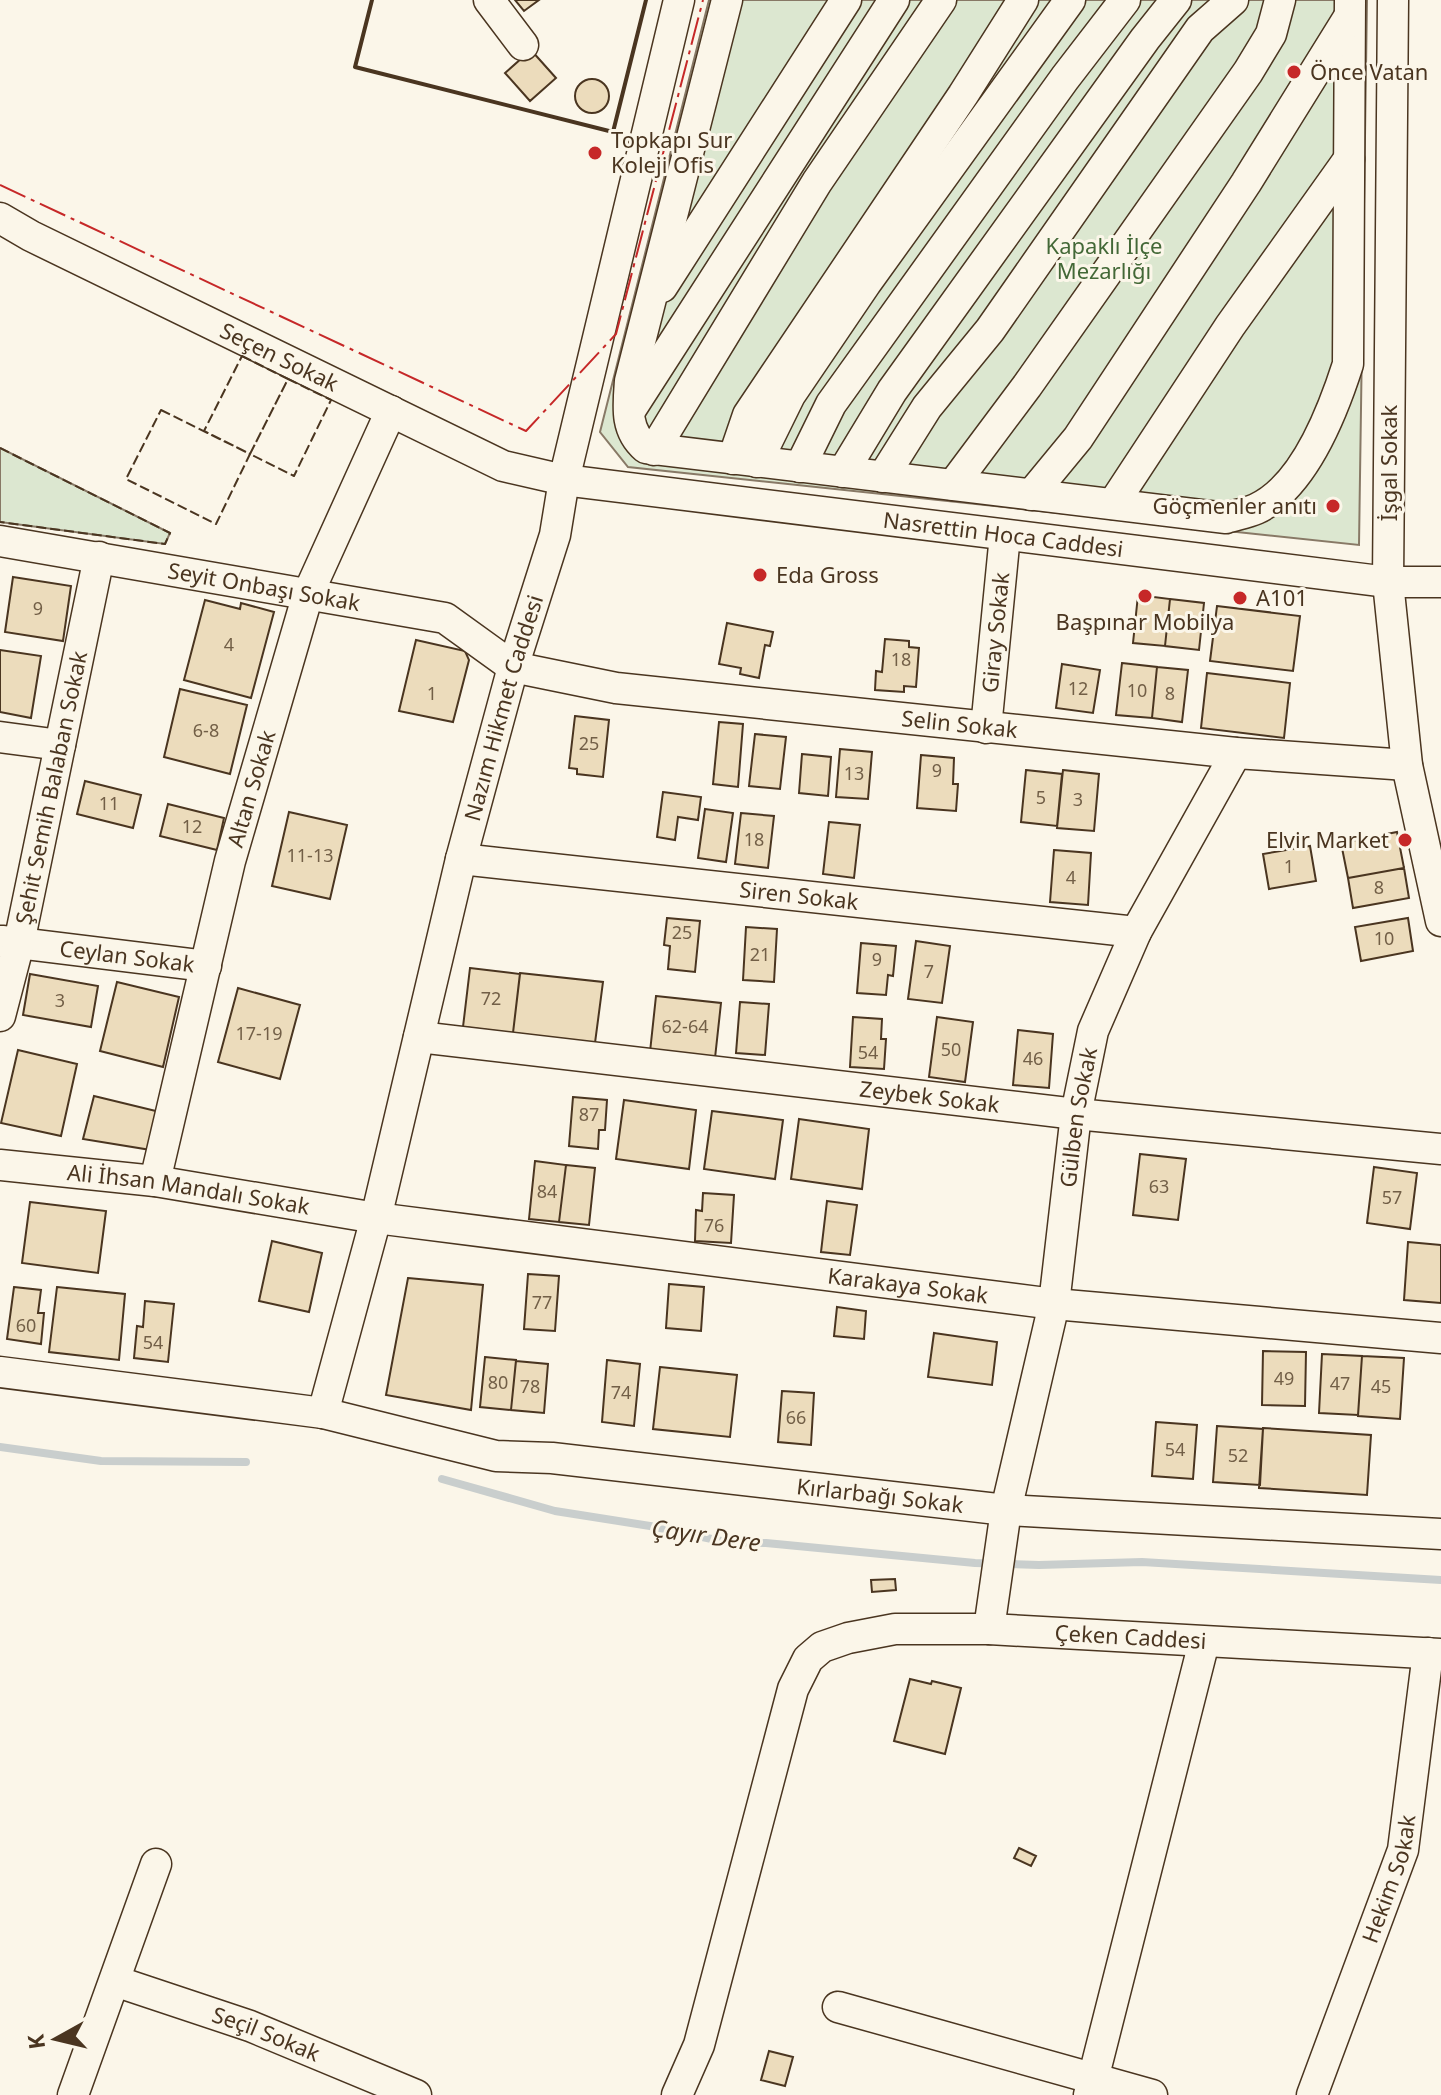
<svg xmlns="http://www.w3.org/2000/svg" width="1441" height="2095" viewBox="0 0 1441 2095" font-family="'Noto Sans',sans-serif">
  <style>
    .green { fill: #dce7d0; stroke: #887966; stroke-width: 2 }
    .lines { fill: none; stroke-linecap: round; stroke-linejoin: round }
    .stream { stroke: #c9cecd; stroke-width: 8 }
    .building { fill: #ecdcbc; stroke: #4a3520; stroke-width: 2 }
    .minor-casing { stroke: #4a3520; stroke-width: 33 }
    .minor { stroke: #fbf6e9; stroke-width: 30 }
    .fence { stroke: #4a3520; stroke-width: 2; stroke-dasharray: 10 4; stroke-linecap: butt }
    .wall { stroke: #4a3520; stroke-width: 4 }
    .power { stroke: #c62828; stroke-width: 2; stroke-dasharray: 28 6 4 6; stroke-linecap: butt }
    .poi-dot { fill: #c62828; stroke: #fbf6e9; stroke-width: 3 }
    .labels { text-anchor: middle; stroke-width: 6; stroke-linejoin: round; paint-order: stroke }
    .number-label { font-size: 18px; fill: #725f47 }
    .poi-label { font-size: 22px; fill: #4a3520; stroke: #fbf6e9; text-anchor: start }
    .park-label { font-size: 22px; fill: #436837; stroke: #fbf6e9 }
    .street-label { font-size: 22px; fill: #4a3520; stroke: #fbf6e9 }
    .water-label { font-size: 24px; font-style: italic; fill: #4a3520; stroke: #fbf6e9 }
  </style>
  <rect width="100%" height="100%" fill="#fbf6e9"/>
  <path class="green" d="M709,0H1367L1359,545L628,467L600,432Z
    M0,448L170,533L165,544L0,522Z"/>
  <g class="lines">
    <path class="stream" d="M0,1447L101,1461L246,1462
      M442,1479L555,1511L650,1526L726,1542L766,1543L975,1563L1039,1565L1142,1562L1441,1580"/>
  </g>
  <path class="building" d="M515,0H539L524,11Z
    M531,50L556,78L530,101L505,73Z
    M575 96a17 17 0 1 1 34 0a17 17 0 1 1-34 0Z
    M13,577L71,586L63,641L5,632Z
    M1138,595L1170,599L1165,646L1133,643Z
    M1170,599L1204,603L1199,650L1165,646Z
    M205,600L240,609L241,603L274,612L251,698L184,680Z
    M1217,606L1300,616L1293,671L1210,661Z
    M727,623L773,632L770,646L765,645L759,678L740,674L741,668L719,664Z
    M885,639L909,641V647L919,648L916,687L904,686V692L875,690L876,671L882,672Z
    M416,640L465,651L469,660L453,722L399,711Z
    M0,650L41,656L31,718L0,712Z
    M1122,663L1157,667L1152,718L1116,715Z
    M1062,664L1100,670L1093,713L1056,708Z
    M1157,667L1188,670L1182,722L1152,718Z
    M1207,673L1290,683L1284,738L1201,728Z
    M180,689L247,705L230,774L164,757Z
    M575,716L609,720L603,777L577,774V769L569,768Z
    M719,722L743,724L738,787L713,784Z
    M755,734L786,737L780,789L749,786Z
    M840,749L872,752L868,799L836,797Z
    M802,754L831,757L828,796L799,793Z
    M921,755L954,758L953,784H958L956,811L917,808Z
    M1026,770L1062,774L1057,826L1021,822Z
    M1063,770L1099,774L1094,831L1057,828Z
    M85,781L141,795L133,828L77,814Z
    M663,792L701,797L698,820L678,817L675,840L657,837Z
    M168,804L224,818L217,850L160,836Z
    M705,809L733,813L726,862L698,858Z
    M289,812L347,825L330,899L272,886Z
    M741,813L774,816L768,868L735,864Z
    M829,822L860,825L854,878L823,874Z
    M1397,832L1404,868L1348,878L1341,843Z
    M1310,846L1316,881L1269,889L1263,854Z
    M1054,850L1091,853L1088,905L1050,902Z
    M1404,868L1409,898L1353,908L1348,878Z
    M667,918L700,921L695,972L668,969L670,946L664,945Z
    M1408,918L1413,951L1361,961L1355,927Z
    M746,927L777,929L774,982L743,980Z
    M916,941L950,946L942,1003L908,999Z
    M861,943L896,946L893,976L888,975L886,995L857,993Z
    M470,968L520,974L513,1033L463,1027Z
    M520,973L603,982L595,1043L513,1033Z
    M30,974L98,986L91,1027L23,1015Z
    M117,982L179,997L163,1067L100,1051Z
    M238,988L300,1005L280,1079L218,1062Z
    M656,996L721,1003L715,1058L650,1052Z
    M740,1002L769,1004L765,1055L736,1053Z
    M853,1017L882,1019L881,1039H886L884,1069L850,1067Z
    M937,1017L973,1022L965,1082L929,1077Z
    M1018,1030L1053,1034L1049,1088L1013,1085Z
    M18,1050L77,1064L61,1136L1,1123Z
    M94,1096L160,1112L151,1150L83,1139Z
    M573,1097L607,1100L605,1130H599L598,1149L569,1146Z
    M624,1100L696,1110L689,1169L616,1159Z
    M712,1111L783,1120L775,1179L704,1169Z
    M799,1119L869,1129L862,1189L791,1179Z
    M1140,1154L1186,1159L1178,1220L1133,1215Z
    M535,1161L566,1165L559,1222L529,1219Z
    M566,1165L595,1168L589,1225L559,1222Z
    M1374,1167L1417,1173L1410,1229L1367,1223Z
    M703,1193L734,1195L731,1243L695,1241L696,1210L702,1211Z
    M827,1201L857,1205L850,1255L821,1252Z
    M30,1202L106,1211L98,1273L22,1263Z
    M272,1241L322,1253L309,1312L259,1301Z
    M1408,1242L1441,1245V1303L1404,1300Z
    M528,1274L559,1276L555,1331L524,1329Z
    M408,1278L483,1285L471,1410L386,1395Z
    M669,1284L704,1287L701,1331L666,1328Z
    M14,1287L41,1290L38,1313H44L41,1344L7,1339Z
    M57,1287L125,1294L119,1360L49,1352Z
    M145,1301L174,1304L168,1362L134,1358L137,1326L143,1327Z
    M837,1307L866,1311L864,1339L834,1336Z
    M934,1333L997,1342L992,1385L928,1377Z
    M1263,1351L1306,1352L1305,1406L1262,1405Z
    M1322,1354L1362,1356L1358,1415L1319,1413Z
    M1362,1356L1404,1358L1400,1419L1358,1416Z
    M485,1357L516,1360L511,1410L480,1407Z
    M607,1360L640,1364L634,1426L602,1422Z
    M516,1361L548,1364L544,1413L511,1410Z
    M660,1367L737,1375L730,1437L653,1429Z
    M782,1391L814,1393L811,1445L778,1442Z
    M1156,1422L1197,1425L1193,1479L1152,1476Z
    M1217,1426L1263,1429L1260,1485L1213,1482Z
    M1263,1428L1371,1435L1367,1495L1259,1488Z
    M895,1579L896,1590L872,1592L871,1580Z
    M910,1679L931,1684L932,1681L961,1688L945,1754L894,1741Z
    M1019,1848L1036,1856L1031,1866L1014,1858Z
    M769,2051L793,2057L785,2086L761,2080Z"/>
  <g class="lines">
    <g class="minor-casing">
      <g id="minor">
        <path d="M489,0L523,45"/>
        <path d="M727,0L630,381C628,407 625,430 646,448L1226,518C1235,515 1247,513 1256,509C1304,487 1333,411 1348,364L1350,0"/>
        <path d="M1393,0L1388,582L1407,765L1441,921"/>
        <path id="s1" d="M0,218L31,236L503,466L564,480L1388,582H1441"/>
        <path d="M662,287L846,0"/>
        <path d="M631,409L894,0"/>
        <path d="M654,450L817,182L941,0"/>
        <path d="M733,459L748,415L963,95L1023,0"/>
        <path d="M757,462L790,395L866,283L1070,0"/>
        <path d="M800,467L831,404L1065,78L1125,0"/>
        <path d="M843,472L892,391L1145,39L1176,0"/>
        <path d="M883,477L927,407L990,330L1200,29L1233,0"/>
        <path d="M953,485L1027,386L1248,72L1271,34L1280,0"/>
        <path d="M1031,495L1078,438L1246,183L1349,17"/>
        <path d="M1113,504L1230,326L1349,159"/>
        <path id="s2" d="M0,541L445,618L513,667L616,688L1236,753L1407,765"/>
        <path id="s3" d="M986,728L1005,535"/>
        <path d="M0,737L60,745"/>
        <path id="s4" d="M461,859L1136,932"/>
        <path id="s5" d="M2,941L206,966"/>
        <path id="s6" d="M0,1016L19,943L99,557"/>
        <path id="s7" d="M419,1037L1076,1114L1441,1149"/>
        <path id="s8" d="M0,1165L155,1181L376,1218L1054,1304L1441,1338"/>
        <path id="s9" d="M155,1181L230,861L308,594L391,411"/>
        <path id="s10" d="M0,1372L323,1413L496,1456L552,1458L1006,1510L1441,1534"/>
        <path id="s11" d="M323,1413L376,1218L461,859L513,667L555,535L564,480L679,0"/>
        <path id="s12" d="M989,1629L1006,1510L1054,1304L1076,1114L1093,1031L1136,932L1236,753"/>
        <path id="s13" d="M115,1981L250,2026L416,2095"/>
        <path d="M838,2007L1152,2095"/>
        <path d="M73,2095L156,1864"/>
        <path id="s14" d="M677,2095L699,2045L793,1689L808,1659L822,1647L848,1638L895,1629H989L1441,1654"/>
        <path d="M1089,2095L1204,1642"/>
        <path id="s15" d="M1312,2095L1403,1850L1428,1653"/>
      </g>
    </g>
    <use href="#minor" class="minor"/>
    <path class="fence" d="M242,356L288,379L250,454L204,431Z
      M288,379L331,400L294,476L250,454Z
      M161,410L250,454L216,524L126,479Z
      M0,448L170,533L165,544L0,522"/>
    <path class="wall" d="M372,0L355,67L613,132L646,0"/>
    <path class="power" d="M0,185L526,431L616,334L703,0"/>
  </g>
  <g class="poi-dot">
    <circle cx="1294" cy="72" r="8"/>
    <circle cx="595" cy="153" r="8"/>
    <circle cx="1333" cy="506" r="8"/>
    <circle cx="760" cy="575" r="8"/>
    <circle cx="1145" cy="596" r="8"/>
    <circle cx="1240" cy="598" r="8"/>
    <circle cx="1405" cy="840" r="8"/>
  </g>
  <g class="labels">
    <g class="number-label">
      <text x="38" y="615">9</text>
      <text x="229" y="651">4</text>
      <text x="901" y="666">18</text>
      <text x="1078" y="695">12</text>
      <text x="1137" y="697">10</text>
      <text x="432" y="700">1</text>
      <text x="1170" y="700">8</text>
      <text x="206" y="737">6-8</text>
      <text x="589" y="750">25</text>
      <text x="937" y="777">9</text>
      <text x="854" y="780">13</text>
      <text x="1041" y="804">5</text>
      <text x="1078" y="806">3</text>
      <text x="109" y="810">11</text>
      <text x="192" y="833">12</text>
      <text x="754" y="846">18</text>
      <text x="310" y="862">11-13</text>
      <text x="1289" y="873">1</text>
      <text x="1071" y="884">4</text>
      <text x="1379" y="894">8</text>
      <text x="682" y="939">25</text>
      <text x="1384" y="945">10</text>
      <text x="760" y="961">21</text>
      <text x="877" y="966">9</text>
      <text x="929" y="978">7</text>
      <text x="491" y="1005">72</text>
      <text x="60" y="1007">3</text>
      <text x="685" y="1033">62-64</text>
      <text x="259" y="1040">17-19</text>
      <text x="951" y="1056">50</text>
      <text x="868" y="1059">54</text>
      <text x="1033" y="1065">46</text>
      <text x="589" y="1121">87</text>
      <text x="1159" y="1193">63</text>
      <text x="547" y="1198">84</text>
      <text x="1392" y="1204">57</text>
      <text x="714" y="1232">76</text>
      <text x="542" y="1309">77</text>
      <text x="26" y="1332">60</text>
      <text x="153" y="1349">54</text>
      <text x="1284" y="1385">49</text>
      <text x="498" y="1389">80</text>
      <text x="1340" y="1390">47</text>
      <text x="530" y="1393">78</text>
      <text x="1381" y="1393">45</text>
      <text x="621" y="1399">74</text>
      <text x="796" y="1424">66</text>
      <text x="1175" y="1456">54</text>
      <text x="1238" y="1462">52</text>
    </g>
    <g class="poi-label">
      <text x="1310" y="80">Önce Vatan</text>
      <text x="611" y="148">Topkapı Sur<tspan x="611" dy="25">Koleji Ofis</tspan></text>
      <text x="1317" y="514" text-anchor="end">Göçmenler anıtı</text>
      <text x="776" y="583">Eda Gross</text>
      <text x="1256" y="606">A101</text>
      <text x="1145" y="630" text-anchor="middle">Başpınar Mobilya</text>
      <text x="1389" y="848" text-anchor="end">Elvir Market</text>
    </g>
    <g class="park-label">
      <text x="1104" y="254">Kapaklı İlçe<tspan x="1104" dy="25">Mezarlığı</tspan></text>
    </g>
    <g class="street-label">
      <text dy="8" stroke="none"><textPath href="#s1" startOffset="312">Seçen Sokak</textPath></text>
      <text transform="translate(1389 463) rotate(-90)" y="8">İşgal Sokak</text>
      <text dy="8" stroke="none"><textPath href="#s1" startOffset="1066">Nasrettin Hoca Caddesi</textPath></text>
      <text dy="8" stroke="none"><textPath href="#s2" startOffset="268">Seyit Onbaşı Sokak</textPath></text>
      <text dy="8" stroke="none"><textPath href="#s3" startOffset="96">Giray Sokak</textPath></text>
      <text dy="8" stroke="none"><textPath href="#s11" startOffset="728">Nazım Hikmet Caddesi</textPath></text>
      <text dy="8" stroke="none"><textPath href="#s2" startOffset="986">Selin Sokak</textPath></text>
      <text dy="8" stroke="none"><textPath href="#s6" startOffset="234">Şehit Semih Balaban Sokak</textPath></text>
      <text dy="8" stroke="none"><textPath href="#s9" startOffset="404">Altan Sokak</textPath></text>
      <text dy="8" stroke="none"><textPath href="#s4" startOffset="340">Siren Sokak</textPath></text>
      <text dy="8" stroke="none"><textPath href="#s5" startOffset="126">Ceylan Sokak</textPath></text>
      <text dy="8" stroke="none"><textPath href="#s7" startOffset="514">Zeybek Sokak</textPath></text>
      <text dy="8" stroke="none"><textPath href="#s12" startOffset="520">Gülben Sokak</textPath></text>
      <text dy="8" stroke="none"><textPath href="#s8" startOffset="190">Ali İhsan Mandalı Sokak</textPath></text>
      <text dy="8" stroke="none"><textPath href="#s8" startOffset="916">Karakaya Sokak</textPath></text>
      <text dy="8" stroke="none"><textPath href="#s10" startOffset="890">Kırlarbağı Sokak</textPath></text>
      <text dy="8" stroke="none"><textPath href="#s14" startOffset="786">Çeken Caddesi</textPath></text>
      <text dy="8" stroke="none"><textPath href="#s15" startOffset="230">Hekim Sokak</textPath></text>
      <text dy="8" stroke="none"><textPath href="#s13" startOffset="160">Seçil Sokak</textPath></text>
    </g>
    <g class="water-label">
      <text transform="translate(706 1536) rotate(8)" y="8">Çayır Dere</text>
    </g>
  </g>
  <g transform="translate(56 2039) rotate(262)" stroke="#fbf6e9" stroke-width="6" paint-order="stroke">
  <path d="M0-6L14 30L0 20L-14 30Z" fill="#4a3520"/>
  <text y="-12" font-size="22" font-weight="bold" text-anchor="middle" fill="#4a3520">K</text>
  </g>
</svg>
